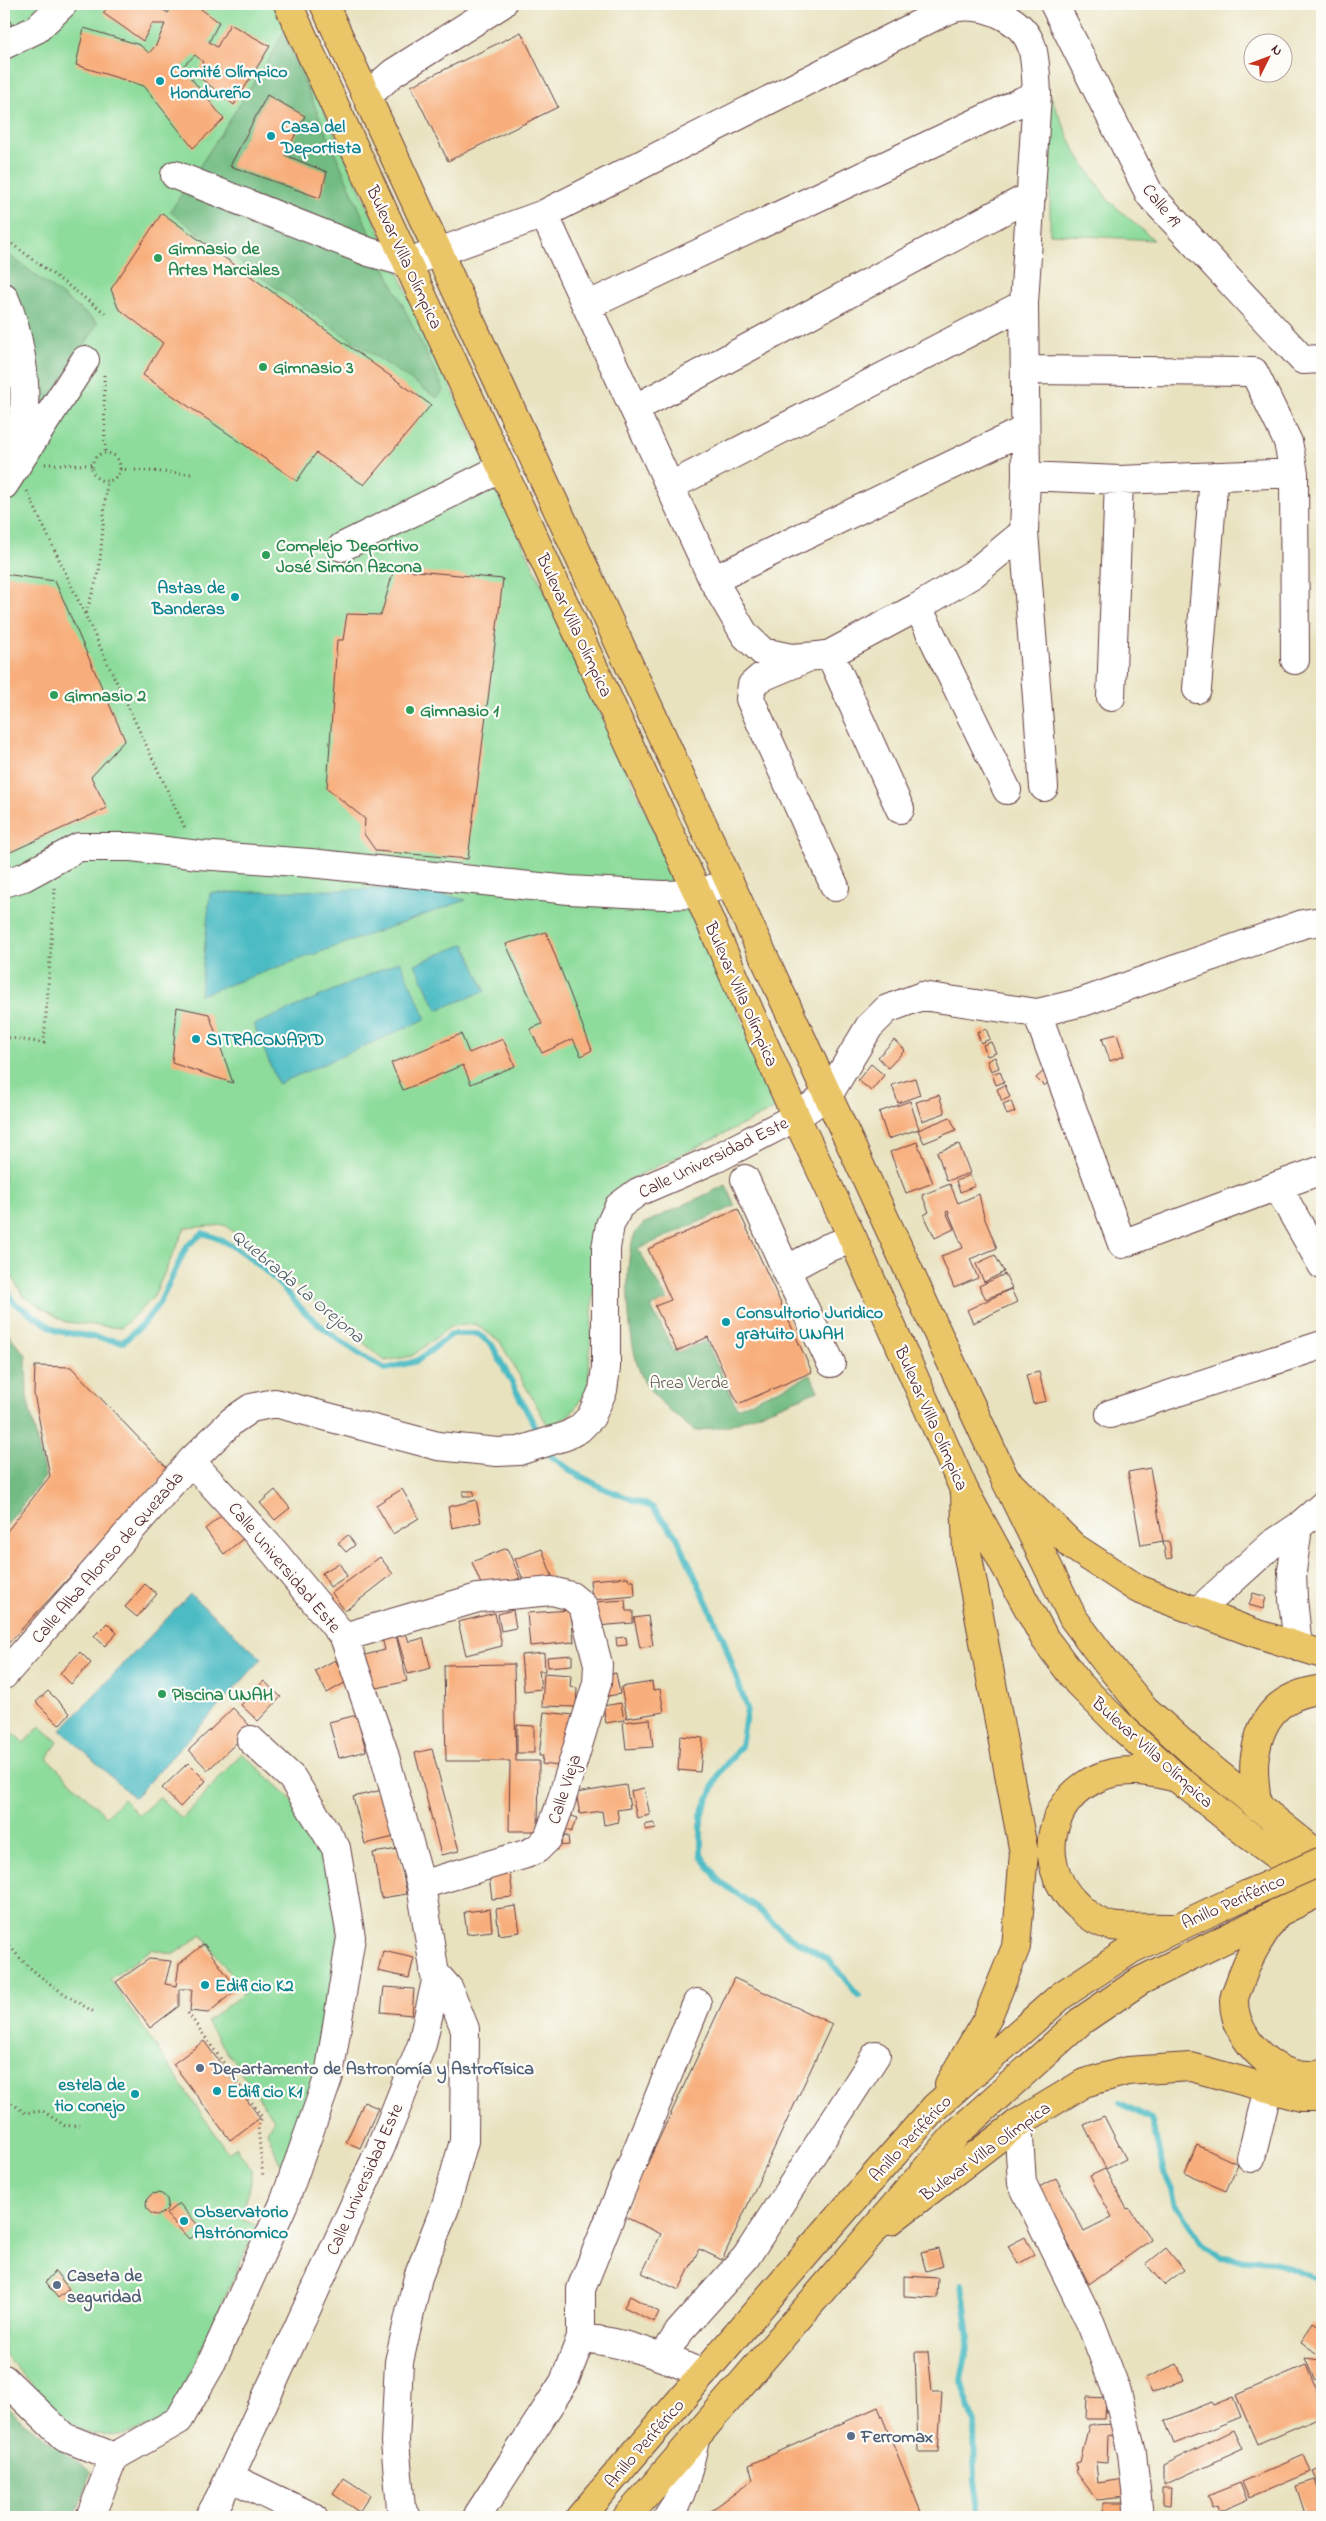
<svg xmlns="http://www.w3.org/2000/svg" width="1326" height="2521" viewBox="0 0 1326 2521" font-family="'Indie Flower',sans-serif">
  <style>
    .green { fill: #8ddc9b; stroke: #6c7e63 }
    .forest { fill: #72bc83; stroke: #5e6e57 }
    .water { fill: #4cbbc4; stroke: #4b6d78 }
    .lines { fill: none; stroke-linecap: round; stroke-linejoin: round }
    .stream { stroke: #4cbbc4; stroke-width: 6 }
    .building { fill: #f8ae7c }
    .minor-casing { stroke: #623c41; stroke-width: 30 }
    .major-casing { stroke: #623c41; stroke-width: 30 }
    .highway-casing { stroke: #623c41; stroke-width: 30 }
    .path { stroke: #623c41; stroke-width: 3; stroke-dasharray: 1 4; stroke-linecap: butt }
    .minor { stroke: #fff; stroke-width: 28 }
    .major { stroke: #eac669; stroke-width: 28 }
    .highway { stroke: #eac669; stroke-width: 28 }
    .highway-bridge-casing { stroke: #623c41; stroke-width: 30; stroke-linecap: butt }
    .highway-bridge { stroke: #eac669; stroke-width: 28 }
    .culture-dot { fill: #0f9aa8; stroke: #fdfcf7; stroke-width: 2 }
    .leisure-dot { fill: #2e9e5b; stroke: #fdfcf7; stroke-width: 2 }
    .service-dot { fill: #5c6f8a; stroke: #fdfcf7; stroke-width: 2 }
    .labels { text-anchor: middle; stroke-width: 4.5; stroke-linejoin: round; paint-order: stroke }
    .culture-label { font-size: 18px; font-weight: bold; fill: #0d838f; stroke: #fdfcf7; text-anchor: start }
    .street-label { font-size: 18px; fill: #4a1f2b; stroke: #fdfcf7 }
    .leisure-label { font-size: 18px; font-weight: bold; fill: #27864d; stroke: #fdfcf7; text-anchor: start }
    .park-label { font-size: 18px; fill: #5e584d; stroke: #fdfcf7 }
    .service-label { font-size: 18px; font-weight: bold; fill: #4e5e75; stroke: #fdfcf7; text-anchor: start }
    .water-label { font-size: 19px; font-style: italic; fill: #4b5d68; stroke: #fdfcf7 }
  </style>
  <rect width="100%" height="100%" fill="#fdfcf7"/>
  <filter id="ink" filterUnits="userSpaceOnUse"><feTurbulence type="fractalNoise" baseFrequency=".02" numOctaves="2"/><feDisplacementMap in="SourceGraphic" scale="10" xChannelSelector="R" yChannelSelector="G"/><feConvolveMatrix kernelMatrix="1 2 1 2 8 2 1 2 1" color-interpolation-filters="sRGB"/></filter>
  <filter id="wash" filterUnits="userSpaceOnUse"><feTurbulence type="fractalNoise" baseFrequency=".0096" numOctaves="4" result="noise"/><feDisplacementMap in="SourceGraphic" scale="20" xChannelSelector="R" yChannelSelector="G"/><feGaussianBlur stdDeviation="1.12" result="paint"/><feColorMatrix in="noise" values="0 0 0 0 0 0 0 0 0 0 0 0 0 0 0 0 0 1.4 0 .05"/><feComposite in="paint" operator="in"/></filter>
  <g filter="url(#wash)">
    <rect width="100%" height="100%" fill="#e8e2bf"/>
    <path class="green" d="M4,4H275L781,1106L623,1183L612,1196L595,1257L588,1389L573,1411L550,1429L500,1342L476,1324L451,1326L412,1356L385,1361L225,1225L185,1228L153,1298L121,1328L66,1322L24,1297L4,1264Z
      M1050,95L1075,151L1108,200L1154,240L1050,234Z
      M4,1725L24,1743L40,1726L58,1742L47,1758L106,1816L123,1799L139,1815L159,1797L182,1819L242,1753L285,1793L313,1827L331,1877L338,1926L334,1993L316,2091L284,2167L280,2164L267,2131L274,2119L206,2022L244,1993L202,1935L174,1954L152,1949L110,1979L228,2153L236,2147L251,2168V2183L241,2219L257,2226L177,2403L161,2422L124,2435L91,2434L62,2418L4,2354Z"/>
    <path class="forest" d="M283,33L389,277L444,390L437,398L303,307L170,212L271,56Z
      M4,251L98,323L37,419L4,284Z
      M726,1185L735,1206L638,1249L667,1300L651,1307L675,1353L706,1341L737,1408L811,1375L818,1391L727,1426L695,1431C678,1418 657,1401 645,1383C628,1355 622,1267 634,1236C636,1231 640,1227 643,1224Z
      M4,1329L26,1355L27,1397L45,1477L4,1528Z
      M4,2403L20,2419L91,2472L75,2517H4Z"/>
    <path class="water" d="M417,888L466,900L200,995L210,893Z
      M465,944L485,991L437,1010L415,964Z
      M400,961L426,1019L278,1084L254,1025Z
      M190,1594L262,1659L134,1798L61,1730Z"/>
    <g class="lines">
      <path class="stream" d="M4,1281L13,1302L57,1331L123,1342L143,1324L160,1302L187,1246L203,1233C232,1242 260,1264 281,1286C290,1295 298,1306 307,1314C331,1336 356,1353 385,1369L417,1361L452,1334H478L492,1345L540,1436
        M547,1450L550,1455L574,1473L605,1489L652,1507L677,1537L723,1638L747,1709L741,1746L720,1772L701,1815V1855L719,1881L753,1905L787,1935L829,1960L859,1996
        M1120,2103L1151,2119L1165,2177L1172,2189L1176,2205L1201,2243L1221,2258L1274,2262L1322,2281
        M962,2284L969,2337L961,2381L974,2422L975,2480L980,2517"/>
    </g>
    <g id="blocks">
      <path class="building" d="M4,4L12,26L4,29Z
        M110,4H161L159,7L168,13L174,4H194L219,22L209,42L217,47L230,24L270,46L234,105L198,76L203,62L195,55L182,67L224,119L193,148L144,86L76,65L84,28L140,45L149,53L156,45L165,24H152L143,41L103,13Z
        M521,32L558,107L448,161L411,86Z
        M267,95L305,116L285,155L327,172L320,198L230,166Z
        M162,213L431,405L364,485L316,453L297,481L143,375L163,343L118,308L111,289Z
        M394,569L503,579L468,859L376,851L364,834L365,819L327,788L337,640H343L347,614L381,615Z
        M4,574L55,581L125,740L91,777L107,808L4,855Z
        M546,932L592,1050L581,1056L573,1039L542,1053L530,1029L542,1024L506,944Z
        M177,1007L209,1014L233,1083L172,1063Z
        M986,1029L990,1039L981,1043L977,1032Z
        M461,1034L469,1053L503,1039L515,1066L471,1084L463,1065L403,1090L391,1063Z
        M1117,1034L1124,1056L1110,1061L1102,1038Z
        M894,1040L905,1050L888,1068L878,1057Z
        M991,1042L996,1053L987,1056L983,1045Z
        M995,1057L999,1068L991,1071L987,1061Z
        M871,1064L884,1075L871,1091L858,1080Z
        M1000,1071L1004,1082L996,1085L992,1074Z
        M1044,1071L1051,1080L1044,1086L1036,1078Z
        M915,1078L920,1095L898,1103L892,1085Z
        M1005,1085L1010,1097L1002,1101L997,1089Z
        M939,1095L945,1113L922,1121L916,1102Z
        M910,1101L919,1129L888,1139L879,1112Z
        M1011,1101L1015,1112L1007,1115L1003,1104Z
        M950,1117L956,1130L924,1143L918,1130Z
        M917,1142L933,1183L906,1193L890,1152Z
        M959,1144L970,1173L947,1181L937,1152Z
        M970,1175L975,1186L960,1192L956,1181Z
        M950,1184L958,1203L979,1194L984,1217L997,1248L970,1259L978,1278L954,1288L941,1256L963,1248L948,1211L946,1212L954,1229L935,1238L924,1215L929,1212L922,1195Z
        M738,1209L812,1372L738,1404L708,1337L677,1351L655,1306L671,1300L648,1249Z
        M995,1255L1004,1272L984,1282L976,1264Z
        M1005,1274L1012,1288L986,1299L979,1286Z
        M1011,1289L1017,1302L973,1323L967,1310Z
        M35,1366L71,1367L169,1470L4,1648V1535L50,1476L34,1394Z
        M1039,1372L1046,1401L1033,1404L1026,1375Z
        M1150,1468L1163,1541L1141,1545L1128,1472Z
        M402,1489L419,1518L393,1534L376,1505Z
        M275,1490L290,1508L275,1520L260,1503Z
        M463,1491H474V1496H463Z
        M476,1500L481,1522L452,1528L448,1507Z
        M226,1512L245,1537L224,1554L205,1529Z
        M348,1535L355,1545L346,1552L338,1543Z
        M1163,1541H1169L1172,1558L1166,1559Z
        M507,1548L520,1578L484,1592L472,1562Z
        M542,1549L552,1576L525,1585L515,1559Z
        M380,1557L393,1574L345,1611L332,1593Z
        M339,1563L347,1576L330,1587L322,1573Z
        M628,1577L629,1581H634L635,1596L592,1600L590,1580Z
        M145,1584L157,1594L137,1617L125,1607Z
        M1253,1593L1266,1597L1263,1609L1249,1605Z
        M625,1600L626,1611H633V1623L597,1626L595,1602Z
        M513,1610L516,1628L501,1631L498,1614Z
        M571,1610L574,1642L530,1646L527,1613Z
        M495,1613L502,1646L466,1655L458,1622Z
        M648,1616L653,1645L640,1648L634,1618Z
        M107,1623L117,1633L105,1646L94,1636Z
        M395,1631L407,1681L373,1689L365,1655L385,1650L381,1634Z
        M406,1633L409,1642L423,1638L431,1668L408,1674L397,1636Z
        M626,1637L627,1645L617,1646L616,1638Z
        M80,1652L91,1663L71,1684L60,1673Z
        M544,1653L545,1671H539L541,1689L524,1691L521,1655Z
        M572,1655V1665L548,1667L547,1657Z
        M335,1660L348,1681L327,1693L315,1671Z
        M514,1664L516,1761H539L538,1831H509L510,1761H446L444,1665Z
        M544,1673L571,1675L570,1687L577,1688L576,1707L542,1706Z
        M616,1673L620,1694L603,1697L600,1676Z
        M264,1681L281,1697L258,1721L241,1705Z
        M652,1682L653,1690L660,1689L664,1712L627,1718L621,1687Z
        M48,1691L70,1713L59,1725L36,1702Z
        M621,1703L624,1720L606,1723L603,1706Z
        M233,1708L252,1728L208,1770L189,1750Z
        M544,1712L574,1715L568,1767L542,1764L543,1756H539Z
        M357,1715L366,1751L339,1758L329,1722Z
        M650,1719L653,1747L626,1749L623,1722Z
        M517,1725L534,1726V1753H517Z
        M680,1736L703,1738L700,1772L678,1770Z
        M432,1749L459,1851L441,1855L415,1753Z
        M188,1763L206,1781L180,1807L162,1788Z
        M626,1785L630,1808L617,1810L619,1822L604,1825L602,1811L580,1814L576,1793Z
        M644,1788L650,1815L637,1818L631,1791Z
        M382,1790L394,1837L365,1844L353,1797Z
        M565,1813L577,1818L571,1832L559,1826Z
        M654,1823L656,1828L646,1830L644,1825Z
        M568,1836L569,1845L558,1846V1837Z
        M398,1849L407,1894L381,1898L373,1853Z
        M509,1866L513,1897L492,1899L488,1868Z
        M516,1906L520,1932L499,1935L496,1909Z
        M490,1909L492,1931L467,1934L464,1912Z
        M204,1944L237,1989L208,2013L190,2011L192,1989H179V2006L150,2028L116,1982L149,1959L171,1961L165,1984L176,1986L179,1964Z
        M383,1951L414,1958L409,1978L378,1971Z
        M734,1978L832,2024L722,2260L699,2249L679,2290L642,2273L661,2234L623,2216Z
        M384,1987L414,1989L412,2015L381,2012Z
        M204,2041L260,2118L230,2140L173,2064Z
        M364,2102L378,2108L360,2148L346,2142Z
        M1104,2116L1126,2159L1106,2169L1084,2125Z
        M1197,2145L1238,2164L1226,2191L1185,2173Z
        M1105,2169L1127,2209L1129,2208L1151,2240L1089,2284L1039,2187L1056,2178L1084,2231L1112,2217L1090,2176Z
        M146 2204a11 11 0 1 1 22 0a11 11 0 1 1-22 0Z
        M179,2203L201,2229L189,2239L166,2214Z
        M1025,2237L1034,2255L1018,2264L1008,2246Z
        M1166,2248L1184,2270L1164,2285L1146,2264Z
        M938,2249L943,2266L926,2271L921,2253Z
        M55,2271L69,2289L58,2298L45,2282Z
        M904,2276L938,2278L937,2298L904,2296Z
        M630,2296L659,2312L654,2322L624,2307Z
        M1313,2322L1322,2328V2356L1301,2343Z
        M915,2352H928L932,2392H942L938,2452H918Z
        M1305,2358L1322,2360V2381L1314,2379Z
        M1177,2364L1184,2380L1152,2393L1145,2378Z
        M1306,2365L1322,2403V2416L1257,2444L1236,2395Z
        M1087,2397L1106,2398L1105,2419H1086Z
        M1233,2397L1241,2417L1174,2444L1165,2421L1211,2402L1213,2405Z
        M878,2407L923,2517H702L753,2480L749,2465Z
        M1119,2424L1120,2437L1108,2435L1107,2463L1096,2462L1098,2483L1123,2479L1126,2497L1097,2500L1077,2473L1076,2463L1080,2462L1089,2425Z
        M1234,2430L1243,2449L1164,2485V2465Z
        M1304,2455L1311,2472L1249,2498L1242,2482Z
        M1322,2468V2492L1313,2472Z
        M344,2478L370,2495L359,2512L333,2494Z
        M1315,2480L1322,2500V2515L1306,2517L1296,2486Z
        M1240,2483L1247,2500L1219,2512L1217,2506L1212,2508L1207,2496Z
        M1162,2488H1171L1170,2505L1162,2504Z
        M1103,2503H1128L1129,2517H1103Z"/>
    </g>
  </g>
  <g filter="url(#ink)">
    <use href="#blocks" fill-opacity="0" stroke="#623c41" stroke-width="1"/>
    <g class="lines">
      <g class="minor-casing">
        <path id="minor" d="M1054,4L1150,195L1303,360L1322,359
          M4,45L37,29L63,4
          M367,96L393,73L502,4
          M175,175L369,252L408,263L544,214L937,15C944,12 952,8 959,7C987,4 1023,19 1032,47C1036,62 1036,78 1037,94L1024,304L1026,476L1024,532L1044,787
          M544,214L713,580L745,635L763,652L791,658L818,656L830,654L918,607L973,574L1024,532
          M4,297C19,331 28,382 23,418C21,435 17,451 13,468
          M587,306L1037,94
          M1025,370L1254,372L1288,442L1294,473L1295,660
          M634,409L1032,195
          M1026,476L1119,480L1294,473
          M4,485L85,360
          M671,486L1024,304
          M342,547L502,468
          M713,580L1024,430
          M918,607L1007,790
          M830,654L900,809
          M807,658L760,678L752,685L750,699L835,887
          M1197,689L1214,476
          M1111,697L1119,480
          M4,883L24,877L79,847H132L199,855L310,863L569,890L663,895L698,894L729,882
          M1037,1013L1122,1244L1277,1186L1322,1265
          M745,1179L786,1270
          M1277,1186L1322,1170
          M831,1363L786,1270L827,1248L853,1239
          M1110,1414L1322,1345
          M191,1461L274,1552L344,1637L383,1750L421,1885L436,1981L422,2044L380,2149L219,2500L209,2517
          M1298,1527L1322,1506
          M1197,1612L1271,1545L1298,1527L1292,1571L1293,1599L1298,1647
          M344,1637L478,1598L552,1591L571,1596L583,1606L598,1664L597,1683L559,1808L548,1838L537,1849L526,1854L421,1885
          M4,1675L191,1461L232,1421L251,1408L275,1403L438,1446L497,1452L519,1451L566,1436L579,1429L591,1417L603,1390L606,1368V1248L610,1225L619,1206L638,1192L717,1158L796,1117L829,1094L869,1027L887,1009L922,996L1037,1013L1083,1002L1303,924L1322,921
          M1018,2123L1022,2183L1091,2324L1117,2392L1132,2453L1139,2517
          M1251,2158L1268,2088
          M581,2338V2289L697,2003
          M664,2356L679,2332L746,2257L876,2055
          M4,2379L64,2437L114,2457L179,2420L210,2366L284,2203L329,2076L351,1937L336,1848L292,1778L251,1740
          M230,2477L313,2517
          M478,2515L564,2382L581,2338C625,2342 663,2356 703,2374
          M90,2517L114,2457
          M407,2517L401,2508L395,2442L399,2362L418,2277L446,2205L464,2141L465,2029L449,1989L434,1972
          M668,2517C685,2493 689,2464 696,2436"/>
      </g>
      <g class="major-casing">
        <path id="major" d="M288,4L698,894L796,1117L853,1239L965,1492L1045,1639L1078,1683L1125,1730L1177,1778L1251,1837L1315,1884
          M324,4L1005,1479L1073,1618L1106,1662L1144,1708L1201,1760L1322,1858
          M1278,1912C1261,1937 1250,1952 1240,1982C1238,1988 1234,1995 1234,2001C1234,2042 1282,2086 1322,2074
          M890,2221L1018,2123L1084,2083L1127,2071L1191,2067L1301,2097H1322"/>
      </g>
      <g class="highway-casing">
        <path id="highway" d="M1005,1479L1074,1547L1138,1589L1252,1632L1322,1654
          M1257,1806C1256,1790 1252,1771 1255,1756C1261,1714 1282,1695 1322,1689
          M1172,1928C1152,1927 1130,1929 1111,1926C1098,1923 1087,1915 1078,1906C1024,1856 1058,1771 1132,1771C1147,1770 1163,1775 1177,1778
          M949,2084L987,2019L1016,1947L1024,1853L967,1552L965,1492
          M580,2517L812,2247L935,2107L1062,1995L1132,1949L1248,1894
          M627,2517L958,2132L1081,2021L1140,1981L1322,1891"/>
      </g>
      <path class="path" d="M4,238L105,313
        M104,375L105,452
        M92 467a14 14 0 1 1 28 0a14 14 0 1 1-28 0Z
        M45,464L91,465
        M120,469L191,474
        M27,491L186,830
        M86,613L99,572L107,481
        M4,1037L44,1043L55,888
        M4,1938C25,1970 62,1993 94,2012
        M188,2013L262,2117L258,2127L263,2177
        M4,2097L25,2113L43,2111L65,2126L80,2125"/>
      <use href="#minor" class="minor"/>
      <use href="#major" class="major"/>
      <use href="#highway" class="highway"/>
      <g class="highway-bridge-casing">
        <path id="highway-bridge" d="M1248,1894L1322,1861"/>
      </g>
      <use href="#highway-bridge" class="highway-bridge"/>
    </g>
  </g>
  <g class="culture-dot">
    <circle cx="160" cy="81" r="5"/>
    <circle cx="271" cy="136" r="5"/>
    <circle cx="235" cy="597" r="5"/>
    <circle cx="196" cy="1039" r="5"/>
    <circle cx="726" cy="1322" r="5"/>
    <circle cx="205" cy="1985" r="5"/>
    <circle cx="217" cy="2091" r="5"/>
    <circle cx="135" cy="2094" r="5"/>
    <circle cx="184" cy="2221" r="5"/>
  </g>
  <g class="leisure-dot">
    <circle cx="158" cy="258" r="5"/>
    <circle cx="263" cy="367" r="5"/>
    <circle cx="266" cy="555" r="5"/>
    <circle cx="54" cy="695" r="5"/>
    <circle cx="410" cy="710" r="5"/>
    <circle cx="162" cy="1694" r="5"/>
  </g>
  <g class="service-dot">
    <circle cx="200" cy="2068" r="5"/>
    <circle cx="57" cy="2285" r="5"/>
    <circle cx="851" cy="2436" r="5"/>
  </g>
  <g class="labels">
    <g class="culture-label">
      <text x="170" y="77">Comité Olímpico<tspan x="170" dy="21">Hondureño</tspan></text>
      <text x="281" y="132">Casa del<tspan x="281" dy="21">Deportista</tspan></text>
      <text x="225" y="593" text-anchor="end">Astas de<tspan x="225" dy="21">Banderas</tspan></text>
      <text x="206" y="1045">SITRACONAPID</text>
      <text x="736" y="1318">Consultorio Juridico<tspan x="736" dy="21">gratuito UNAH</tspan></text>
      <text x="215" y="1991">Edificio K2</text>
      <text x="125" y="2090" text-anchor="end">estela de<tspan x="125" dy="21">tio conejo</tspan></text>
      <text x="227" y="2097">Edificio K1</text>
      <text x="194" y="2217">Observatorio<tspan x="194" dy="21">Astrónomico</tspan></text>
    </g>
    <g class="street-label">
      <text transform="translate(1162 205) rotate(51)" y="6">Calle 19</text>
      <text transform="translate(405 257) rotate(65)" y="6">Bulevar Villa Olímpica</text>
      <text transform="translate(575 625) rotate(65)" y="6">Bulevar Villa Olímpica</text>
      <text transform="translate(742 994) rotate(66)" y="6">Bulevar Villa Olímpica</text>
      <text transform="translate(713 1157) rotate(-26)" y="6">Calle Universidad Este</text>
      <text transform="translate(932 1418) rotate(66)" y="6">Bulevar Villa Olímpica</text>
      <text transform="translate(107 1557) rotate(-49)" y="6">Calle Alba Alonso de Quezada</text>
      <text transform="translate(285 1567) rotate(50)" y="6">Calle Universidad Este</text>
      <text transform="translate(1153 1752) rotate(42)" y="6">Bulevar Villa Olímpica</text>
      <text transform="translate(564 1789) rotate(-72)" y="6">Calle Vieja</text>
      <text transform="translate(1233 1901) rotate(-24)" y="6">Anillo Periférico</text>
      <text transform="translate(910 2138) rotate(-47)" y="6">Anillo Periférico</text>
      <text transform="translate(985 2151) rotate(-36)" y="6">Bulevar Villa Olímpica</text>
      <text transform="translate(364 2179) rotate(-66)" y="6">Calle Universidad Este</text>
      <text transform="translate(644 2443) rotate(-49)" y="6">Anillo Periférico</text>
    </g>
    <g class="leisure-label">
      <text x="168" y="254">Gimnasio de<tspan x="168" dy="21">Artes Marciales</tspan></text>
      <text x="273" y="373">Gimnasio 3</text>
      <text x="276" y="551">Complejo Deportivo<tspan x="276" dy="21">José Simón Azcona</tspan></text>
      <text x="64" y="701">Gimnasio 2</text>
      <text x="420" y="716">Gimnasio 1</text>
      <text x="172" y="1700">Piscina UNAH</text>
    </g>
    <g class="park-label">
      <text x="689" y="1388">Area Verde</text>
    </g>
    <g class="service-label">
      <text x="210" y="2074">Departamento de Astronomía y Astrofísica</text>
      <text x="67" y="2281">Caseta de<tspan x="67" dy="21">seguridad</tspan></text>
      <text x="861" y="2442">Ferromax</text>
    </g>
    <g class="water-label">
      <text transform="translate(299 1285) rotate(40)" y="7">Quebrada La Orejona</text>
    </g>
  </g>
  <rect width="1326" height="2521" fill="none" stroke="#fdfcf7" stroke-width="20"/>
  <g transform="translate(1268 58) rotate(48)"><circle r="24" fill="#fdfcf7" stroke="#b5a4a5"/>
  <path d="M0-4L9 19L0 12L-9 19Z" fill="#c8321e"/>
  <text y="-8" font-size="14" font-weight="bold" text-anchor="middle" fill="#4a1f2b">N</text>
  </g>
</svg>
